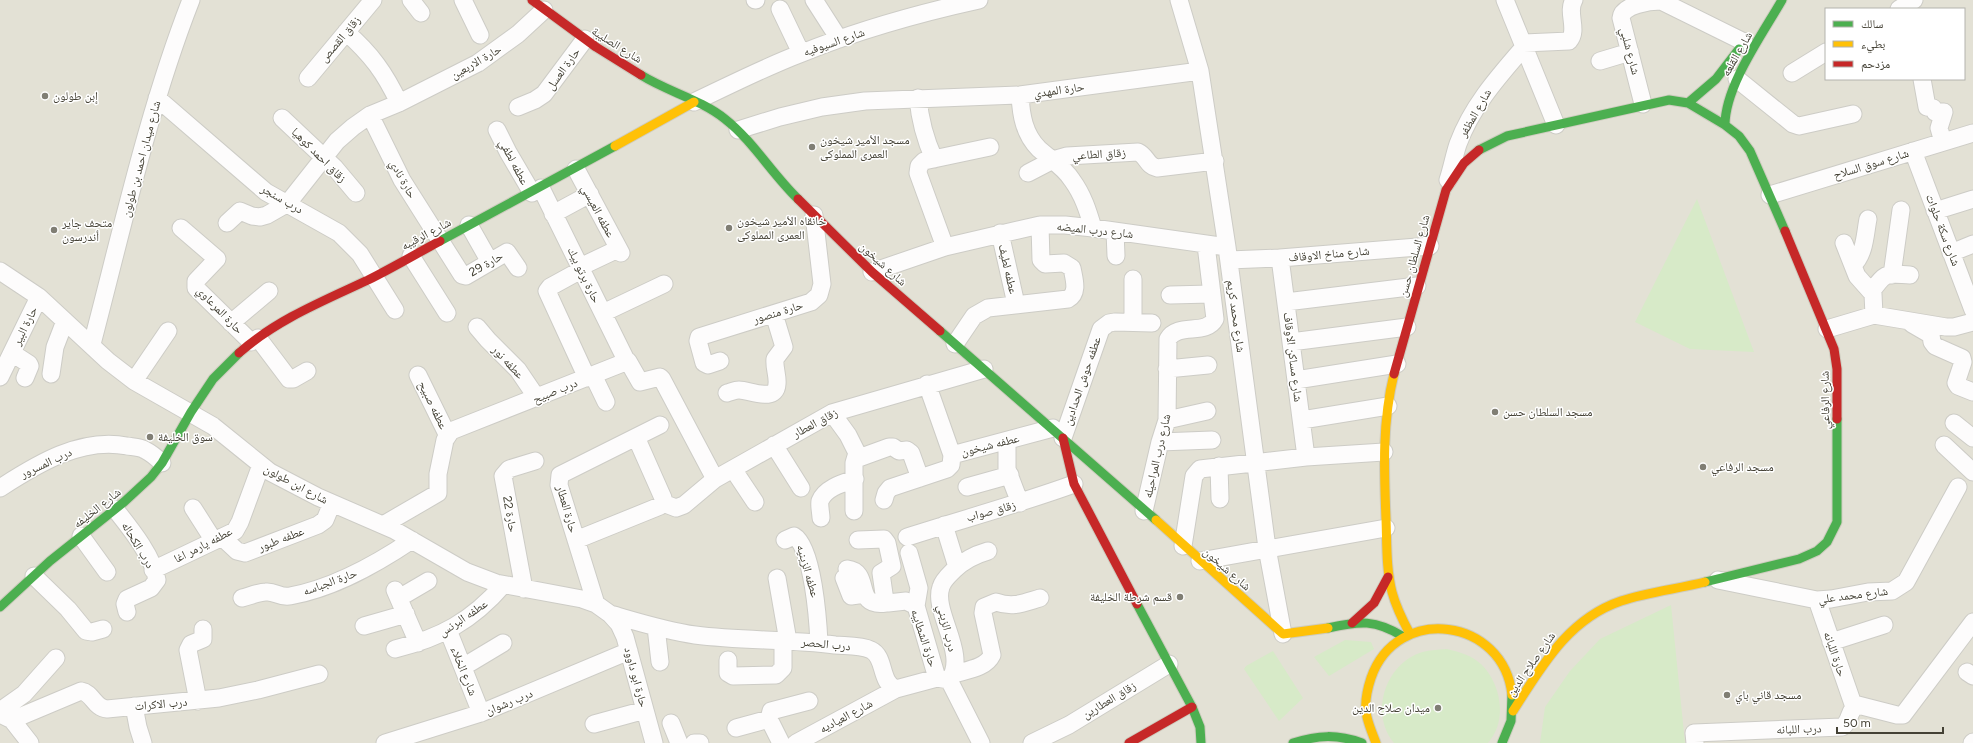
<svg xmlns="http://www.w3.org/2000/svg" width="1973" height="743" viewBox="0 0 1973 743" font-family="Figtree,'Noto Naskh Arabic',sans-serif">
  <style>
    .residential { fill: #e3e1d5; fill-rule: evenodd }
    .green { fill: #d7eac8 }
    .lines { fill: none; stroke-linecap: round; stroke-linejoin: round }
    .street-casing { stroke: #cdccc6; stroke-width: 19 }
    .fast-casing { stroke: #ceccbf; stroke-width: 11 }
    .slow-casing { stroke: #ceccbf; stroke-width: 11 }
    .jam-casing { stroke: #ceccbf; stroke-width: 11 }
    .street { stroke: #fdfcfc; stroke-width: 17 }
    .fast { stroke: #4caf50; stroke-width: 9 }
    .slow { stroke: #ffc107; stroke-width: 9 }
    .jam { stroke: #c62828; stroke-width: 9 }
    .poi-dot { fill: #807e74; stroke: #fff; stroke-width: 1.5 }
    .labels { text-anchor: middle; stroke-width: 3; stroke-linejoin: round; paint-order: stroke }
    .street-label { font-size: 12px; fill: #444135; stroke: #fff }
    .poi-label { font-size: 12px; fill: #444135; stroke: #fff; text-anchor: start }
  </style>
  <rect width="100%" height="100%" fill="#efeee8"/>
  <path class="residential" d="M0,0H1973V743H0ZM1826,9H1964V79H1826Z"/>
  <path class="green" d="M1697,199L1754,352L1690,349L1635,322Z
    M1671,605L1685,743H1540L1545,707L1570,671L1600,639Z
    M1345,640L1371,642L1374,649L1329,676L1314,657Z
    M1447,649C1459,652 1471,655 1481,664C1501,683 1508,721 1488,743H1394C1372,717 1382,674 1411,657C1422,650 1434,650 1447,649Z
    M1273,651L1303,698L1279,721L1244,669L1246,666Z"/>
  <g class="lines">
    <g class="street-casing">
      <path id="street" d="M411,0L421,13
        M463,0L480,35
        M755,0H756
        M814,0L839,39
        M1179,0L1200,71L1227,247L1267,548L1283,634
        M1505,0L1556,125
        M780,9L801,53
        M1899,9L1914,0
        M346,32C371,54 385,73 399,103
        M1523,43L1569,41C1579,30 1566,12 1574,0
        M1600,61L1630,52
        M1792,73L1826,52
        M308,78L373,0
        M1737,79L1793,124L1799,126L1853,114
        M1922,79L1927,107L1933,108L1935,112H1944L1939,128L1943,142
        M1020,95C1021,115 1024,134 1039,149C1050,159 1064,167 1072,180C1083,195 1088,211 1093,228
        M157,98L266,192L339,233L360,254L395,310
        M918,98C920,121 925,139 934,159
        M694,102C730,85 765,67 802,53C859,30 920,13 979,0
        M1643,104L1621,18C1622,5 1650,1 1661,1L1744,42
        M518,107L535,100L544,94L585,39
        M370,115L402,180L462,275L466,276L507,252L518,268
        M282,118L335,168L356,193
        M497,130L508,152L532,193
        M738,130L780,117L822,107L865,101L1020,95L1200,71
        M1913,151L1973,310
        M576,169L621,253
        M1028,173L1053,160L1067,156L1138,152C1147,156 1147,166 1157,168L1215,161
        M1448,180C1452,168 1454,156 1458,144C1472,106 1498,77 1524,47
        M541,188L627,362
        M1770,195L1973,133
        M1935,211L1973,199
        M553,214L590,194
        M227,223L240,211L252,216L260,217L267,215L288,203L337,141L353,127L370,115L399,103L478,63L518,34L544,10
        M469,225L486,255
        M181,228L217,259L196,281V288L251,342
        M1115,231L1116,256
        M1000,233L1016,304
        M1844,243L1857,276L1873,294L1874,315
        M945,247L918,173L919,166L924,161L990,147
        M1951,253L1973,244
        M411,256L447,313
        M1280,258L1306,457
        M1229,260L1280,258L1430,246
        M1853,265C1865,254 1865,234 1868,219
        M580,267L618,249
        M581,270L550,287L547,291L587,378
        M0,271L39,297L108,361L134,381L213,426L270,472L318,497L394,530L467,572L496,583L582,599L596,604L610,614L619,624L625,637L654,743
        M872,272L945,247L1040,225H1065L1093,228L1227,247
        M1892,275L1901,210
        M1133,279V322
        M1872,291C1886,271 1887,274 1910,275
        M1170,295L1211,294
        M1286,302L1417,286
        M603,313L664,284
        M231,323L269,291
        M1912,324L1931,335L1932,342L1935,346L1962,358L1963,362L1956,383L1958,386L1973,392
        M477,327L488,340L518,370L537,398
        M1827,329L1874,315L1946,327H1954L1973,322
        M258,338L289,379H293L307,371
        M1291,342L1407,327
        M92,344C122,230 148,110 191,0
        M955,344L974,316L988,308L1068,299C1079,293 1074,279 1072,268L1064,263L1045,264L1041,260L1040,225
        M12,353L29,364L30,366L25,378
        M720,361L708,365L704,363L698,341L699,337L811,302L819,295L822,284L814,215
        M1167,369L1208,365
        M51,374L55,347L65,321
        M418,375L447,434
        M593,375L606,402
        M0,377L39,297
        M1296,380L1397,364
        M134,381L168,331
        M927,384L952,455L1053,428
        M727,393C731,392 735,390 739,390C750,390 776,403 777,384C778,376 774,368 775,359L784,347L774,314
        M832,413L848,435L857,453L854,463V511
        M1167,420L1207,411
        M1302,420L1388,406
        M1954,423L1973,438
        M1063,438L1101,329L1109,323L1115,322L1152,323
        M1007,441V469L1020,503
        M1160,442L1212,440
        M774,445L801,488
        M1944,445L1973,472
        M856,459L889,447H893L899,451L907,450L911,453L920,478
        M1219,466L1220,499
        M733,469L755,502
        M967,487L1010,475
        M0,488C37,464 81,437 127,446C133,447 140,447 145,450C151,453 157,458 162,463
        M884,500L886,493L890,488L947,469L951,465L952,455
        M663,503L676,508L684,505L715,479L832,413L984,369
        M193,508L214,541
        M115,509C130,528 153,556 157,580L151,588L127,599L125,604L127,612
        M1144,511L1160,442L1167,420L1168,339C1178,322 1206,336 1215,319L1206,245
        M821,518C821,513 819,506 820,501C825,488 843,483 855,479
        M383,525L438,493V474L445,440L451,431L628,361L640,382L660,377L662,379L715,479
        M944,525L957,567
        M81,536L107,572
        M222,537L237,551L245,553L318,525L325,520L332,503
        M907,537C963,519 1019,504 1074,484
        M576,540L660,506L663,503V498L636,437
        M785,540L794,536C813,547 818,621 819,643
        M858,540L884,539L887,543L892,566L881,573L885,601L888,603L906,601L916,606L937,678
        M1183,546L1194,476L1200,469L1306,457L1384,452
        M909,553L919,588L916,606
        M1200,561L1386,528
        M847,569C873,572 852,608 886,603
        M153,570L235,531L240,522L261,465
        M34,576L68,609L86,631L92,632L103,629
        M777,578L788,641
        M844,578L851,596L865,594
        M1718,580L1817,600L1831,599L1868,592L1892,591L1906,582L1958,487
        M524,589L503,476L509,469L535,461
        M395,590L418,643
        M242,598C250,596 259,592 266,592C275,591 280,598 290,596C334,588 375,565 412,540
        M399,598L428,581
        M1817,600L1854,707
        M596,604L559,485L560,475L660,425
        M610,614C638,622 666,631 695,635C742,641 789,639 835,645C846,646 861,645 871,650C886,657 879,682 896,689L937,678L949,680L981,743
        M364,626L406,614
        M656,627L660,662
        M448,630L481,713
        M1831,642L1884,625
        M395,649C440,638 472,621 503,585
        M728,660V673L733,676L776,675L783,668V640
        M463,667L503,643
        M1967,672L1973,676
        M954,674C967,670 986,668 992,655L983,613L984,607L996,602C1013,608 1023,603 1040,598
        M949,680C969,655 932,612 941,587C943,580 949,575 954,570C964,560 974,555 988,551
        M198,701L188,650L191,644L203,639V629
        M134,706L138,727L143,743
        M0,711L24,694L56,658
        M2,715L12,720L30,743
        M12,720L81,691C93,693 94,708 107,709L219,698L258,690L319,674
        M671,723L679,743
        M594,724L645,710
        M736,728L769,719
        M385,743L481,713L629,651
        M694,743H700
        M781,743L769,719L771,711L809,701
        M796,743L896,689
        M1032,743L1069,725L1169,664
        M1695,743L1694,733L1842,727C1851,722 1848,709 1858,705L1897,715H1903L1973,622
        M1972,743L1973,742"/>
    </g>
    <g class="fast-casing">
      <path id="fast" d="M641,75C668,92 700,99 725,119C753,141 772,174 798,199
        M1688,103L1716,79L1739,49
        M1725,125C1725,86 1762,35 1782,0
        M1479,150L1507,136L1669,100L1688,103L1725,125L1739,136L1750,151L1785,231
        M440,241L615,146
        M940,331L1156,520
        M1705,582L1799,559L1817,551L1827,542L1837,522V419
        M1137,604L1192,707L1200,727L1201,743
        M0,607L50,561L124,502L151,477L162,463L191,412L213,379L239,353
        M1328,628C1360,621 1375,619 1404,637
        M1293,743C1318,735 1337,734 1362,743
        M1502,743L1511,721L1512,695"/>
    </g>
    <g class="slow-casing">
      <path id="slow" d="M615,146L694,102
        M1394,374C1382,422 1384,470 1386,519C1387,544 1386,568 1392,592C1396,607 1403,621 1410,634
        M1156,520L1283,634L1328,628
        M1513,711C1542,666 1568,619 1621,601C1648,592 1677,589 1705,582
        M1376,743C1373,735 1369,726 1367,717C1364,705 1367,690 1371,678C1397,603 1504,618 1512,695"/>
    </g>
    <g class="jam-casing">
      <path id="jam" d="M532,0L596,47L641,75
        M798,199L872,272L940,331
        M1785,231L1834,349L1837,369V419
        M239,353C276,320 323,301 368,280C392,268 416,254 440,241
        M1394,374L1446,190L1464,163L1479,150
        M1063,438L1074,484L1137,604
        M1352,623L1374,603L1388,577
        M1129,743L1192,707"/>
    </g>
    <use href="#street" class="street"/>
    <use href="#fast" class="fast"/>
    <use href="#slow" class="slow"/>
    <use href="#jam" class="jam"/>
  </g>
  <g class="poi-dot">
    <circle cx="45" cy="96" r="4"/>
    <circle cx="812" cy="147" r="4"/>
    <circle cx="729" cy="228" r="4"/>
    <circle cx="54" cy="230" r="4"/>
    <circle cx="1495" cy="412" r="4"/>
    <circle cx="150" cy="437" r="4"/>
    <circle cx="1703" cy="467" r="4"/>
    <circle cx="1180" cy="597" r="4"/>
    <circle cx="1727" cy="695" r="4"/>
    <circle cx="1438" cy="708" r="4"/>
  </g>
  <g class="labels">
    <g class="street-label">
      <text transform="translate(340 39) rotate(-50)" y="4">زقاق القصص</text>
      <text transform="translate(834 42) rotate(-19)" y="4">شارع السيوفيه</text>
      <text transform="translate(617 45) rotate(32)" y="4">شارع الصليبة</text>
      <text transform="translate(1630 51) rotate(75)" y="4">شارع شلبي</text>
      <text transform="translate(1737 54) rotate(-60)" y="4">شارع القلعه</text>
      <text transform="translate(476 62) rotate(-30)" y="4">حارة الاربعين</text>
      <text transform="translate(563 69) rotate(-54)" y="4">حارة العسل</text>
      <text transform="translate(1059 90) rotate(-8)" y="4">حارة المهدي</text>
      <text transform="translate(1475 113) rotate(-60)" y="4">شارع المظفر</text>
      <text transform="translate(1099 154) rotate(-3)" y="4">زقاق الطاعي</text>
      <text transform="translate(319 155) rotate(45)" y="4">زقاق احمد كوهيا</text>
      <text transform="translate(141 159) rotate(-75)" y="4">شارع ميدان احمد بن طولون</text>
      <text transform="translate(514 162) rotate(62)" y="4">عطفه لطفي</text>
      <text transform="translate(1871 164) rotate(-17)" y="4">شارع سوق السلاح</text>
      <text transform="translate(403 179) rotate(61)" y="4">حارة نادي</text>
      <text transform="translate(282 199) rotate(30)" y="4">درب سنجر</text>
      <text transform="translate(598 211) rotate(62)" y="4">عطفه العيسي</text>
      <text transform="translate(1095 230) rotate(6)" y="4">شارع درب الميضه</text>
      <text transform="translate(1943 230) rotate(69)" y="4">شارع سكة حلوات</text>
      <text transform="translate(426 234) rotate(-28)" y="4">شارع الرقيبه</text>
      <text transform="translate(1329 254) rotate(-5)" y="4">شارع مناخ الاوقاف</text>
      <text transform="translate(1414 256) rotate(-74)" y="4">شارع السلطان حسن</text>
      <text transform="translate(486 264) rotate(-30)" y="4">حارة 29</text>
      <text transform="translate(883 264) rotate(42)" y="4">شارع شيخون</text>
      <text transform="translate(1008 269) rotate(77)" y="4">عطفه لطيف</text>
      <text transform="translate(584 275) rotate(64)" y="4">حارة برتو بيك</text>
      <text transform="translate(220 310) rotate(46)" y="4">حارة المرعاوي</text>
      <text transform="translate(778 312) rotate(-17)" y="4">حارة منصور</text>
      <text transform="translate(1236 316) rotate(82)" y="4">شارع محمد كريم</text>
      <text transform="translate(25 326) rotate(-64)" y="4">حارة البير</text>
      <text transform="translate(1293 357) rotate(83)" y="4">شارع مساكن الاوقاف</text>
      <text transform="translate(508 362) rotate(47)" y="4">عطفه نور</text>
      <text transform="translate(1082 381) rotate(-71)" y="4">عطفه حوش الحدادين</text>
      <text transform="translate(555 391) rotate(-22)" y="4">درب صبيح</text>
      <text transform="translate(1825 400) rotate(-91)" y="4">شارع الرفاعي</text>
      <text transform="translate(433 405) rotate(64)" y="4">عطفه صبيح</text>
      <text transform="translate(815 423) rotate(-28)" y="4">زقاق العطار</text>
      <text transform="translate(990 445) rotate(-14)" y="4">عطفه شيخون</text>
      <text transform="translate(1157 456) rotate(-77)" y="4">شارع درب المراحيله</text>
      <text transform="translate(46 463) rotate(-25)" y="4">درب المسرور</text>
      <text transform="translate(296 484) rotate(28)" y="4">شارع ابن طولون</text>
      <text transform="translate(97 508) rotate(-38)" y="4">شارع الخليفه</text>
      <text transform="translate(567 509) rotate(74)" y="4">حارة العطار</text>
      <text transform="translate(991 511) rotate(-15)" y="4">زقاق صواب</text>
      <text transform="translate(510 514) rotate(80)" y="4">حارة 22</text>
      <text transform="translate(281 539) rotate(-21)" y="4">عطفه طبور</text>
      <text transform="translate(138 545) rotate(59)" y="4">درب الكحاله</text>
      <text transform="translate(203 545) rotate(-27)" y="4">عطفه يارمر اغا</text>
      <text transform="translate(1227 569) rotate(41)" y="4">شارع شيخون</text>
      <text transform="translate(808 571) rotate(74)" y="4">عطفه الزينيه</text>
      <text transform="translate(330 582) rotate(-20)" y="4">حارة الجباسه</text>
      <text transform="translate(1853 595) rotate(-7)" y="4">شارع محمد علي</text>
      <text transform="translate(463 618) rotate(-34)" y="4">عطفه البرنس</text>
      <text transform="translate(947 628) rotate(76)" y="4">درب الزيني</text>
      <text transform="translate(924 638) rotate(72)" y="4">حارة الشطايبه</text>
      <text transform="translate(826 644) rotate(6)" y="4">درب الحصر</text>
      <text transform="translate(1835 654) rotate(71)" y="4">حارة اللبانه</text>
      <text transform="translate(1531 664) rotate(-55)" y="4">شارع صلاح الدين</text>
      <text transform="translate(464 671) rotate(68)" y="4">شارع الخلاء</text>
      <text transform="translate(636 677) rotate(75)" y="4">حارة ابو داوود</text>
      <text transform="translate(1109 700) rotate(-31)" y="4">زقاق العطارين</text>
      <text transform="translate(509 702) rotate(-22)" y="4">درب رشوان</text>
      <text transform="translate(161 704) rotate(-5)" y="4">درب الاكرات</text>
      <text transform="translate(846 716) rotate(-28)" y="4">شارع العياديه</text>
      <text transform="translate(1799 729) rotate(-2)" y="4">درب اللبانه</text>
    </g>
    <g class="poi-label">
      <text x="53" y="100">إبن طولون</text>
      <text x="820" y="144">مسجد الأمير شيخون<tspan x="820" dy="14">العمرى المملوكى</tspan></text>
      <text x="737" y="225">خانقاه الأمير شيخون<tspan x="737" dy="14">العمرى المملوكى</tspan></text>
      <text x="62" y="227">متحف جاير<tspan x="62" dy="14">أندرسون</tspan></text>
      <text x="1503" y="416">مسجد السلطان حسن</text>
      <text x="158" y="441">سوق الخليفة</text>
      <text x="1711" y="471">مسجد الرفاعي</text>
      <text x="1172" y="601" text-anchor="end">قسم شرطة الخليفة</text>
      <text x="1735" y="699">مسجد قاني باي</text>
      <text x="1430" y="712" text-anchor="end">ميدان صلاح الدين</text>
    </g>
  </g>
  <rect x="1825" y="8" width="140" height="72" fill="#ffffff" stroke="#b4b3ae"/>
  <rect x="1833" y="21" width="20" height="6" fill="#4caf50" stroke="#b4b3ae"/>
  <text x="1861" y="28" font-size="12" fill="#444135">سالك</text>
  <rect x="1833" y="41" width="20" height="6" fill="#ffc107" stroke="#b4b3ae"/>
  <text x="1861" y="48" font-size="12" fill="#444135">بطيء</text>
  <rect x="1833" y="61" width="20" height="6" fill="#c62828" stroke="#b4b3ae"/>
  <text x="1861" y="68" font-size="12" fill="#444135">مزدحم</text>
  <path d="M1837 727v6h106v-6" fill="none" stroke="#444135" stroke-width="2"/>
  <text x="1843" y="727" font-size="12" fill="#444135" stroke="#ffffff" stroke-width="3" paint-order="stroke">50 m</text>
</svg>
